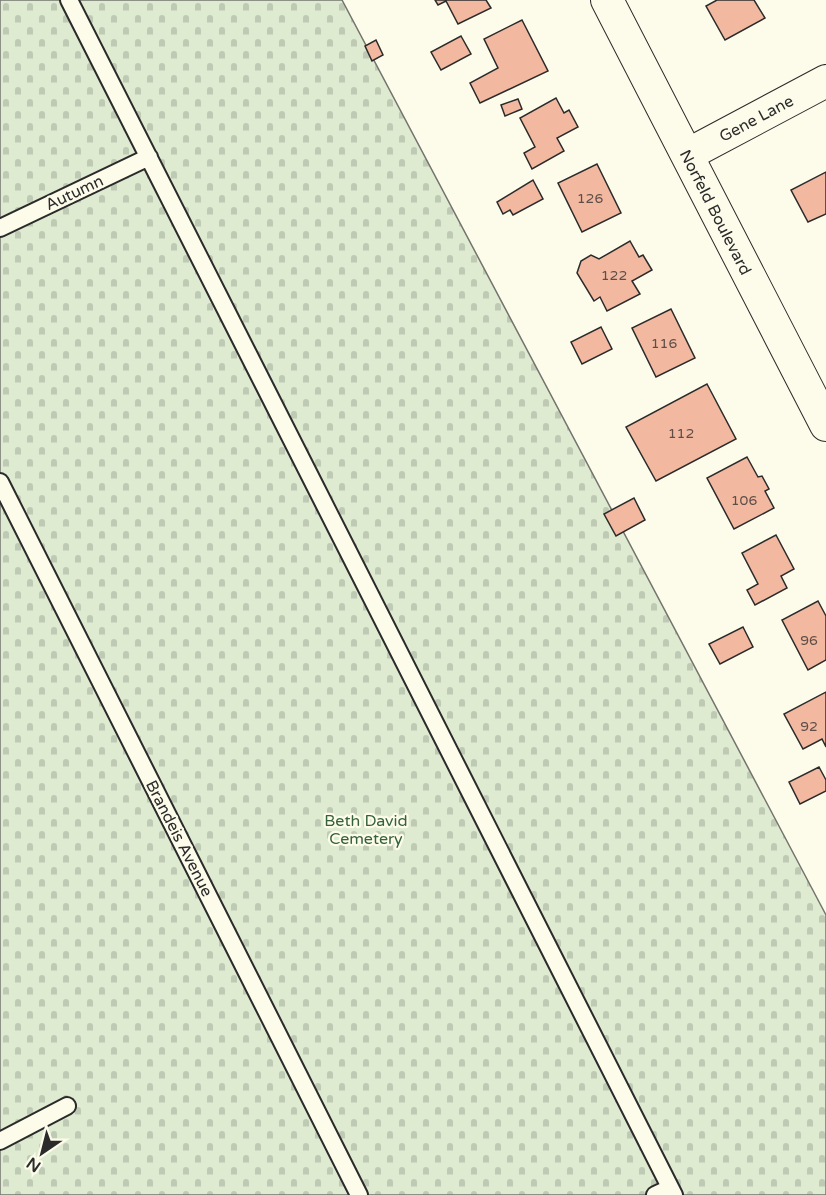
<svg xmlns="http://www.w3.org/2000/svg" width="826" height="1195" viewBox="0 0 826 1195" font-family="'Varela Round',sans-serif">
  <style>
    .cemetery { fill: url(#cemetery-stones); stroke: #74746e; stroke-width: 1.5 }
    .building { fill: #f2b8a0; stroke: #2b2b2b; stroke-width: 1.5 }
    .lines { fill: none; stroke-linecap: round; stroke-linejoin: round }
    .service-casing { stroke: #2b2b2b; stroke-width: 20 }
    .minor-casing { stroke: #2b2b2b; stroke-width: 34 }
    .service { stroke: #fdfbea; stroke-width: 16 }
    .minor { stroke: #fdfbea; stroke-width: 32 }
    .labels { text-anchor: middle; stroke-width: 4.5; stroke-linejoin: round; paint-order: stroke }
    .number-label { font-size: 14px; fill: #5d4e48 }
    .street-label { font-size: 16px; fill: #2b2b2b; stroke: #fdfbea }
    .park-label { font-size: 16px; fill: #34623c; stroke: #fdfbea }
  </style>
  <defs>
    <pattern id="cemetery-stones" width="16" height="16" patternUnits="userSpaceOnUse" patternTransform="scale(1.5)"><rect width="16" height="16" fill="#deebd1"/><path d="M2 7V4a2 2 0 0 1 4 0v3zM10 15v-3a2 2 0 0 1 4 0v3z" fill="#bfcab4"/></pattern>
  </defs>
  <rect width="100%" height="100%" fill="#fdfbea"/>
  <path class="cemetery" d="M0,0H342L826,915V1195H0Z"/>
  <path class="building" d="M435,0H486L491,8L458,24L446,1L438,5Z
    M717,0H754L765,18L725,40L706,6Z
    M522,20L548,71L480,103L470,83L498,68L484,39Z
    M461,36L471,54L441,70L431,52Z
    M376,40L383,55L372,61L365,46Z
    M556,98L564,113L569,110L578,127L557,138L564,151L532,169L524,153L535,147L520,118Z
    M518,99L522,109L505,116L501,105Z
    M597,164L621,213L582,232L558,183Z
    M826,172V214L808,222L791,190Z
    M533,180L543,199L513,215L510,210L503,214L497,202Z
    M630,241L639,257L643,255L652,270L632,281L640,294L607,311L600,297L594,301L577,273L581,261L591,255L599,259Z
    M671,309L695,358L656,377L632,328Z
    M601,327L612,349L582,364L571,342Z
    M707,384L736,439L656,481L626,427Z
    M747,457L758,477L762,476L769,489L765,491L774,508L734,529L707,478Z
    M634,498L645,520L616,536L604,514Z
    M776,535L794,569L781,576L787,588L755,605L747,590L758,584L742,553Z
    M818,601L826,616V660L808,670L782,620Z
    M743,627L753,647L720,664L709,644Z
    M826,692V747L822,739L803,749L784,714Z
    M819,767L826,780V791L800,804L789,782Z"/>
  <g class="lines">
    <g class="service-casing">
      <path id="service" d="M69,0L674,1195
        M0,228L149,157
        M0,482L359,1195
        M0,1141L67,1106
        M655,1195L670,1188"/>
    </g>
    <g class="minor-casing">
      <path id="minor" d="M607,0L826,425
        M687,155L826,81"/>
    </g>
    <use href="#service" class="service"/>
    <use href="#minor" class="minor"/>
  </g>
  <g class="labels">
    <g class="number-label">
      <text x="590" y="203">126</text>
      <text x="614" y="280">122</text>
      <text x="664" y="348">116</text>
      <text x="681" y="438">112</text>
      <text x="744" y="505">106</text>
      <text x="809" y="645">96</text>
      <text x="809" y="731">92</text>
    </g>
    <g class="street-label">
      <text transform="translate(756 118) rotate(-28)" y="6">Gene Lane</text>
      <text transform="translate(74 192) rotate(-25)" y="6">Autumn</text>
      <text transform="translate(716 212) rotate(63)" y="6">Norfeld Boulevard</text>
      <text transform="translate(180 838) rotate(63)" y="6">Brandeis Avenue</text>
    </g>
    <g class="park-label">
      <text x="366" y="826">Beth David<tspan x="366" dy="18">Cemetery</tspan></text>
    </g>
  </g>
  <g transform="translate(42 1153) rotate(215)" stroke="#fdfbea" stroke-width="4.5" paint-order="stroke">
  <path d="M0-4.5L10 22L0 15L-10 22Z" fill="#2b2b2b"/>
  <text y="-9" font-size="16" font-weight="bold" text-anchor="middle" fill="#2b2b2b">N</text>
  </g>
</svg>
